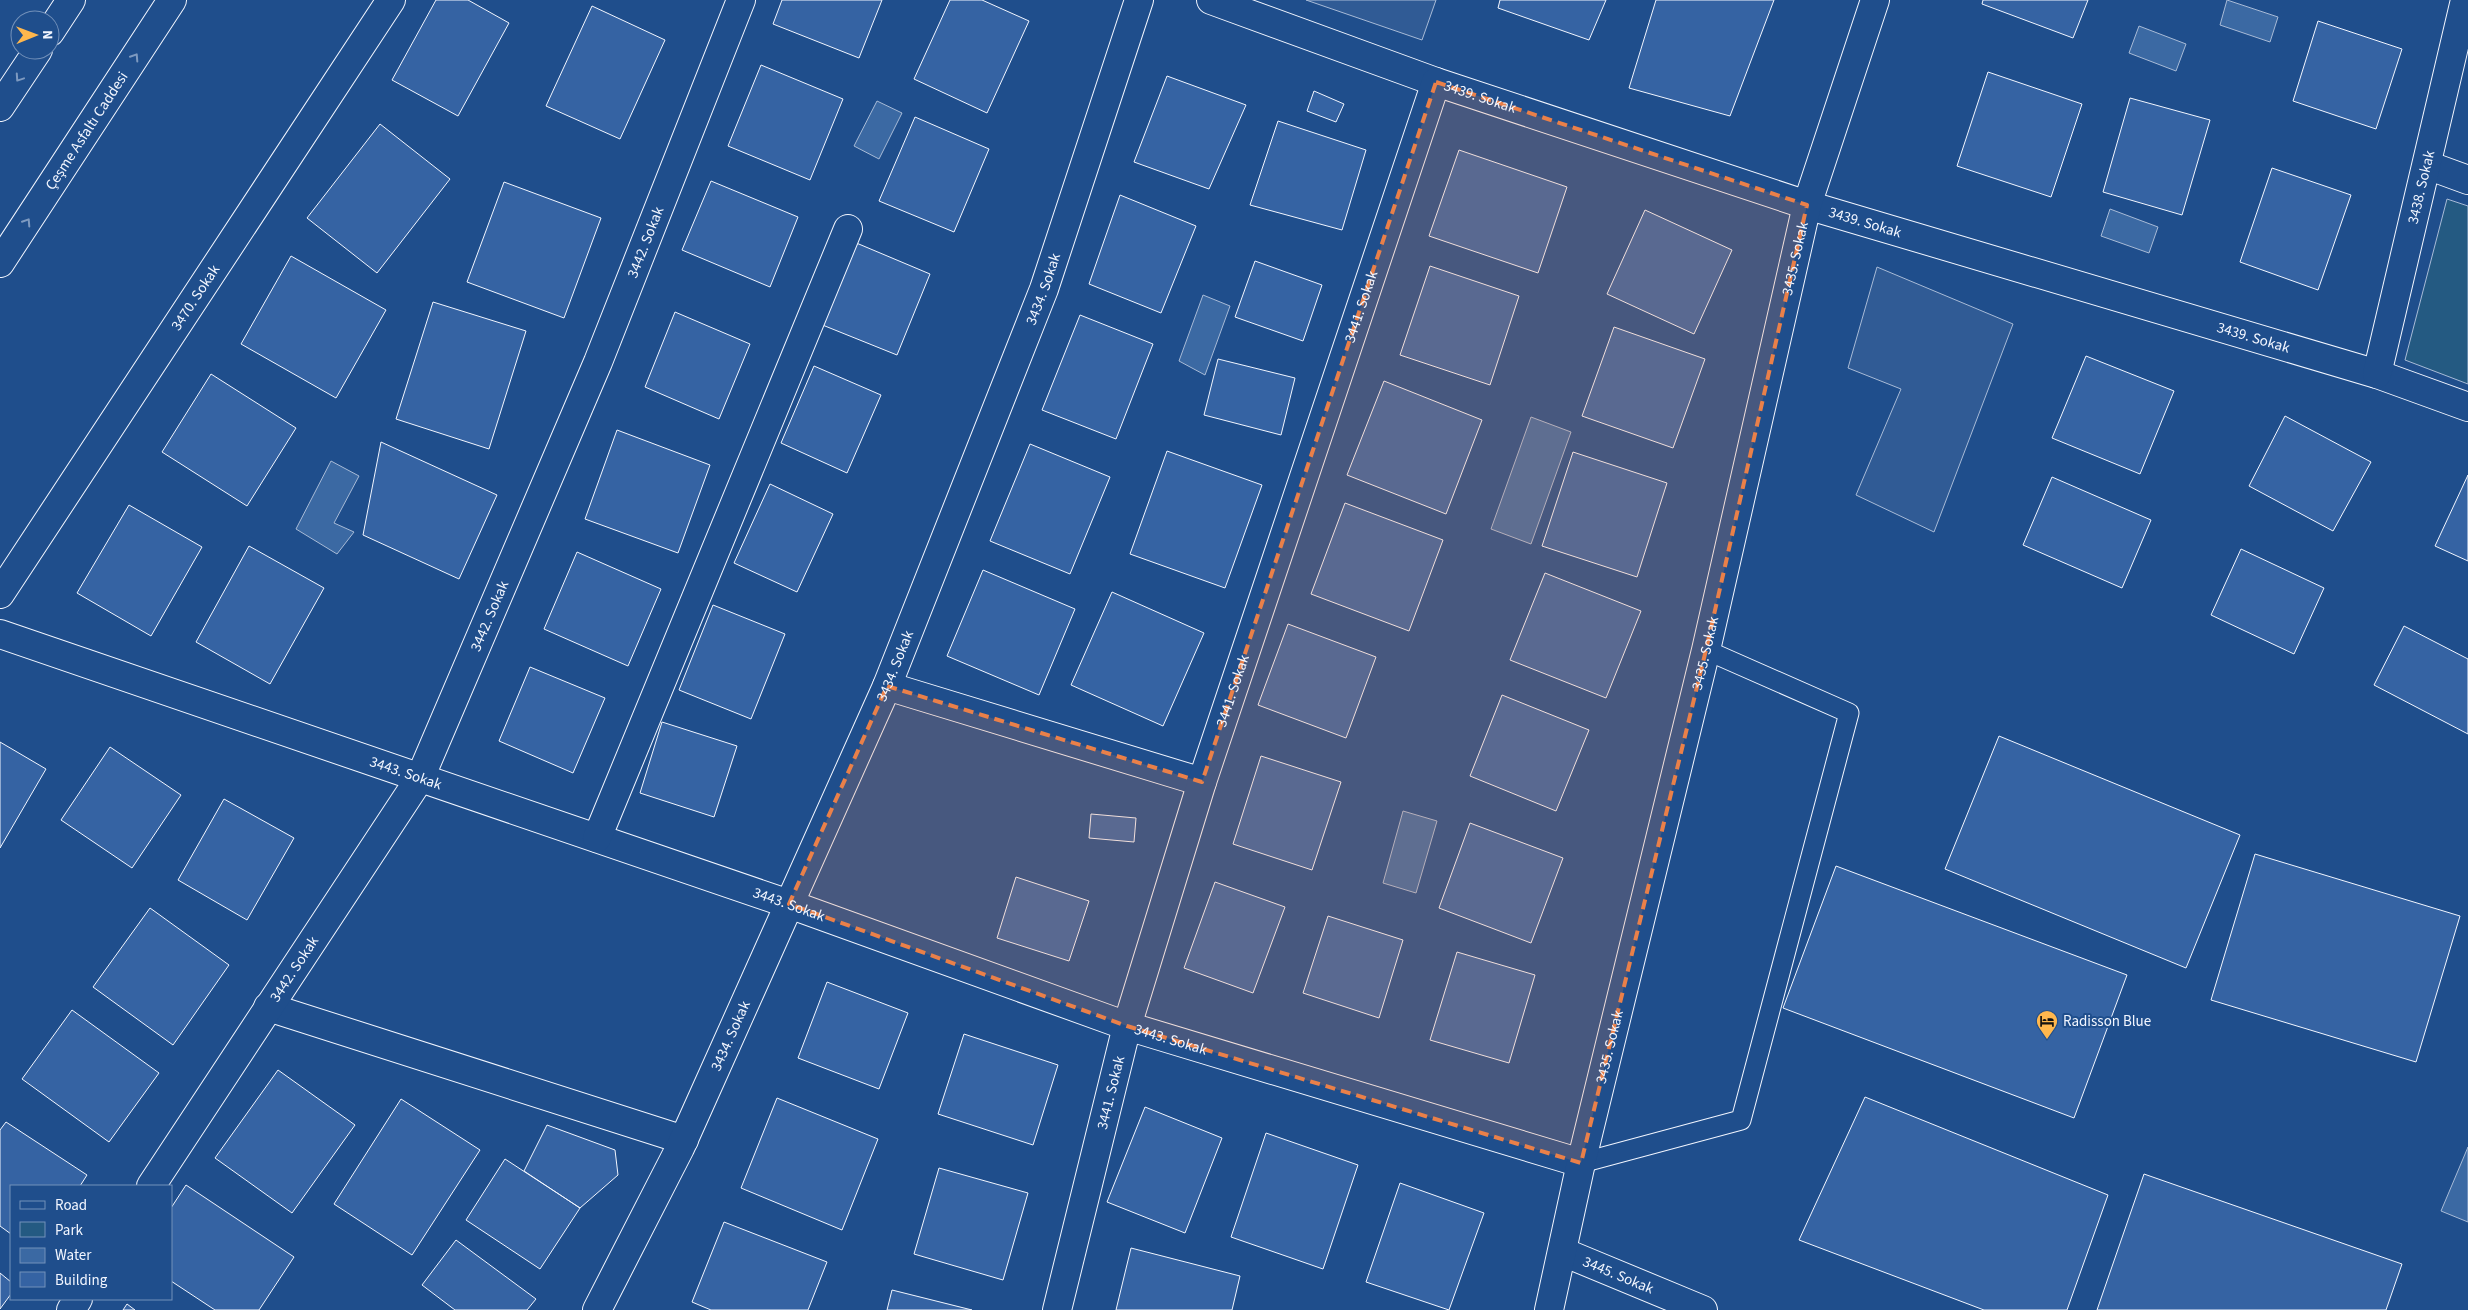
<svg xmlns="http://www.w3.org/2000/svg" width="2468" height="1310" viewBox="0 0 2468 1310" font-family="'Source Sans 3',sans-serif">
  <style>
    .green { fill: #245a82; stroke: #a8bbd7 }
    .parking { fill: #305b95; stroke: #a8bbd7 }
    .water { fill: #3b69a3; stroke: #a8bbd7 }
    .building { fill: #3563a3; stroke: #f2f6ff }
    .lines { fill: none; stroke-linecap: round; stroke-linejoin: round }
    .service-casing { stroke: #f2f6ff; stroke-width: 21 }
    .minor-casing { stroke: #f2f6ff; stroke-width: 30 }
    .trunk-casing { stroke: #f2f6ff; stroke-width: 30 }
    .service { stroke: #1f4e8c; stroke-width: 19 }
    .minor { stroke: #1f4e8c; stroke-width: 28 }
    .trunk { stroke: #1f4e8c; stroke-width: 28 }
    .oneway { stroke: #7e9ac0 }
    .marked { fill: #ea8049; fill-opacity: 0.2; stroke: #ea8049; stroke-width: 4; stroke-dasharray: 10 6; stroke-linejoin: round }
    .labels { text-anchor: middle; stroke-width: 4; stroke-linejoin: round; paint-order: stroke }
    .street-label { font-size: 15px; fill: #f2f6ff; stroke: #1f4e8c }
    .poi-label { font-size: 15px; fill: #f2f6ff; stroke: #1f4e8c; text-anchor: start }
  </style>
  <rect width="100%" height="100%" fill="#1f4e8c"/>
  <path class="green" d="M2447,199L2468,206V384L2405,360Z"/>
  <path class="parking" d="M1306,0H1436L1422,40Z
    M1877,267L2013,324L1934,532L1856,495L1901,389L1848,368Z"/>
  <path class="water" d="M2227,0L2278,17L2270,42L2220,25Z
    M2139,26L2186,44L2176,71L2129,53Z
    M877,101L902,113L879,159L854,146Z
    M2110,209L2158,227L2149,253L2101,236Z
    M1203,295L1230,306L1205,375L1179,361Z
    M1531,417L1571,432L1531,544L1491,529Z
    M331,461L359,476L334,523L354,532L337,554L296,529Z
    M1403,811L1437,821L1416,893L1383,883Z
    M2468,1147V1222L2441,1211Z"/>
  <path class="building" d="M436,0H468L509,23L458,116L392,80Z
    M782,0H882L859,58L773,24Z
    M950,0H982L1029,21L987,113L914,79Z
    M1500,0H1606L1589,40L1498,8Z
    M1656,0H1774L1730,116L1629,88Z
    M1983,0H2088L2073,38L1982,4Z
    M592,6L665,40L620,139L546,106Z
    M2318,21L2402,49L2376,129L2293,101Z
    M761,65L843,99L810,180L728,146Z
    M1988,72L2082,104L2051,197L1957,166Z
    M1167,76L1246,105L1209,189L1134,162Z
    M1314,91L1344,104L1336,122L1307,111Z
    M2130,98L2210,120L2182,215L2103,192Z
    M915,117L989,149L954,232L879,201Z
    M1278,121L1366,150L1342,230L1250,205Z
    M380,124L450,179L377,273L307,218Z
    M1459,150L1567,187L1538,273L1429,236Z
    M2272,168L2351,195L2318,290L2240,262Z
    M711,181L798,217L770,287L682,250Z
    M504,182L601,218L564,318L467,282Z
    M1120,195L1196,226L1161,313L1089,284Z
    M1645,210L1732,250L1694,334L1607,294Z
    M854,242L930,274L897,355L820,324Z
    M291,256L386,310L336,398L241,344Z
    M1255,261L1322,285L1303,341L1235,317Z
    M1430,266L1519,296L1490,385L1400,355Z
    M433,302L526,331L489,449L396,419Z
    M675,312L750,344L719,419L645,387Z
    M1080,315L1153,344L1116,439L1042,410Z
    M1614,327L1705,359L1673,448L1582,416Z
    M2086,356L2174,391L2140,474L2052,438Z
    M1218,359L1295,378L1281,435L1204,415Z
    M814,366L881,395L847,473L781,443Z
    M211,374L296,428L247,506L162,452Z
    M1384,381L1482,420L1446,514L1347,475Z
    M2285,416L2371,462L2333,531L2249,486Z
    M617,430L710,465L678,553L585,519Z
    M381,442L497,495L459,579L363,535Z
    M1030,444L1110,477L1070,574L990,541Z
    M1167,451L1262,485L1225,588L1130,554Z
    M1573,452L1667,483L1637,577L1542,546Z
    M2468,475V561L2435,546Z
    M2052,477L2151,520L2122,588L2023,545Z
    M770,484L833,514L797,592L734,563Z
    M1345,503L1443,540L1409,631L1311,594Z
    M129,505L202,547L151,636L77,593Z
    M249,546L324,588L270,684L196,642Z
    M2241,549L2324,588L2294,654L2211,615Z
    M577,552L661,589L628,666L544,629Z
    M983,570L1075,609L1039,695L947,656Z
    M1545,573L1641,611L1606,698L1510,660Z
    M1112,592L1204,633L1163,726L1071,685Z
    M713,605L785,634L751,719L679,690Z
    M1288,624L1376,657L1346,738L1258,705Z
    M2404,626L2468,659V734L2374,685Z
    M530,667L605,698L573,773L499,741Z
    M1502,695L1589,730L1556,811L1470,776Z
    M662,722L737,746L714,817L640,793Z
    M1999,736L2240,835L2186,968L1945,869Z
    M0,742L46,769L0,848Z
    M110,747L181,795L132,868L61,820Z
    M1261,756L1341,782L1312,870L1233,844Z
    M224,799L294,838L247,920L178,880Z
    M1091,814L1136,818L1134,842L1089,838Z
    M1470,823L1563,858L1531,943L1439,908Z
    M2255,854L2460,916L2416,1062L2211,1000Z
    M1836,866L2127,975L2074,1118L1783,1008Z
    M1016,877L1089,901L1069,961L997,938Z
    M1215,882L1285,907L1253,993L1184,968Z
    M150,908L229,965L173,1045L93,987Z
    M1328,916L1403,940L1379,1018L1303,993Z
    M1457,952L1535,975L1509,1063L1430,1040Z
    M827,982L908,1013L879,1089L798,1058Z
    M72,1010L159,1073L109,1142L22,1079Z
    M964,1034L1058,1065L1033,1145L938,1114Z
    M278,1070L355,1125L292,1213L215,1158Z
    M1865,1097L2108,1195L2067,1310H1984L1799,1240Z
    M777,1098L878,1139L842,1230L741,1188Z
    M401,1099L480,1150L412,1255L334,1204Z
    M1145,1107L1222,1138L1185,1233L1107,1202Z
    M6,1122L87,1175L80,1186H11V1234L0,1226V1130Z
    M547,1125L615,1150L618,1175L580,1208L524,1171Z
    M1266,1133L1358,1165L1323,1269L1231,1237Z
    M505,1159L580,1208L540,1269L466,1220Z
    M939,1168L1028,1193L1003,1280L914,1254Z
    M2144,1174L2402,1264L2386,1310H2097Z
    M1400,1183L1484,1213L1449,1310L1366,1282Z
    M186,1185L294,1257L259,1310H215L171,1281V1208Z
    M724,1222L827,1262L808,1310H711L692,1302Z
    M456,1240L536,1299L527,1310H455L422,1285Z
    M1131,1248L1240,1276L1232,1310H1116Z
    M0,1273L11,1282V1294L0,1309Z
    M892,1290L972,1310H887Z
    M127,1304L135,1310H123Z"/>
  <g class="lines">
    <g class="service-casing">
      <path id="service" d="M1581,1163L1741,1120L1849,713L1706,650"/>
    </g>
    <g class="minor-casing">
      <g id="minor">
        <path id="s1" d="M1211,0L1436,82L1807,205L2377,374L2468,407"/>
        <path d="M2427,165L2468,180"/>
        <path id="s2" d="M2377,374L2465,0"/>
        <path id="s3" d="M0,594L391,0"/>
        <path id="s4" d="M0,634L789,904L1127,1026L1581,1163"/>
        <path d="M887,686L1202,782"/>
        <path d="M597,838L848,229"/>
        <path d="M268,1007L684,1140"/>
        <path id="s5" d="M151,1186L420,778L598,362L741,0"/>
        <path id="s6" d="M1563,1252L1703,1310"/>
        <path d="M71,1310L78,1299"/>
        <path id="s7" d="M597,1310L680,1148L887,686L1044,289L1139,0"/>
        <path id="s8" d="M1057,1310L1127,1026L1202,782L1436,82"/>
        <path id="s9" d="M1549,1310L1581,1163L1706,650L1807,205L1875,0"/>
      </g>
    </g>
    <g class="trunk-casing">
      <g id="trunk">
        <path d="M50,32L71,0"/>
        <path d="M0,107L38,50"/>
        <path id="s10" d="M0,263L172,0"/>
      </g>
    </g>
    <use href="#service" class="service"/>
    <use href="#minor" class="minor"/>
    <use href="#trunk" class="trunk"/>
  </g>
  <defs><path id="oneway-chevron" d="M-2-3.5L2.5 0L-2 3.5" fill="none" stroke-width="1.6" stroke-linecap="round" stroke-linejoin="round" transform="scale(1.25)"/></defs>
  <g class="oneway">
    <use href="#oneway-chevron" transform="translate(135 57) rotate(-57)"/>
    <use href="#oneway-chevron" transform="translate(19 78) rotate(124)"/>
    <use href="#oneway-chevron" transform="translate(27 222) rotate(-57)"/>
  </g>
  <path class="marked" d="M1436,82L1807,205L1706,650L1581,1163L1127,1026L789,904L887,686L1202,782Z"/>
  <defs>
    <g id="hotel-pin" transform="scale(1.125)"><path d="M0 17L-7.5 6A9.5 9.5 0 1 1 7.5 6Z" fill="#ffb74d" stroke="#1f4e8c"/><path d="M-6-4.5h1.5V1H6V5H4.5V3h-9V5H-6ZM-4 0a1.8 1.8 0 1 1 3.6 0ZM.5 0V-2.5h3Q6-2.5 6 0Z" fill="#111"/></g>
  </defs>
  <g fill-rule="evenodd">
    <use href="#hotel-pin" x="2047" y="1021"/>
  </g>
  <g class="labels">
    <g class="street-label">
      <text dy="5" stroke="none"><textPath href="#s1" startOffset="286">3439. Sokak</textPath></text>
      <text dy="5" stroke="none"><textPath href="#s10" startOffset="158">Çeşme Asfaltı Caddesi</textPath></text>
      <text dy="5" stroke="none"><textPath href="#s2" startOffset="192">3438. Sokak</textPath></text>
      <text dy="5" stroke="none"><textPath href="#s1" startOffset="691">3439. Sokak</textPath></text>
      <text dy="5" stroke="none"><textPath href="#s5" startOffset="1070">3442. Sokak</textPath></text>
      <text dy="5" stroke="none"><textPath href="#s9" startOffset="1080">3435. Sokak</textPath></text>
      <text dy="5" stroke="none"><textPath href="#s7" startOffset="1115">3434. Sokak</textPath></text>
      <text dy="5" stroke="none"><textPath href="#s3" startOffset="355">3470. Sokak</textPath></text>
      <text dy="5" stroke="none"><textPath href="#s8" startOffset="1049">3441. Sokak</textPath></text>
      <text dy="5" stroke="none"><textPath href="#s1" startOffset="1096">3439. Sokak</textPath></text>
      <text dy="5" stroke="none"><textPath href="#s5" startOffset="665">3442. Sokak</textPath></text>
      <text dy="5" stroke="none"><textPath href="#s9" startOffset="675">3435. Sokak</textPath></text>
      <text dy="5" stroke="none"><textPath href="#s7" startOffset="710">3434. Sokak</textPath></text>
      <text dy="5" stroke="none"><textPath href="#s8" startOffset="644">3441. Sokak</textPath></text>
      <text dy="5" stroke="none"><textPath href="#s4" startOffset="429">3443. Sokak</textPath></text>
      <text dy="5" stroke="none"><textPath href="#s4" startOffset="834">3443. Sokak</textPath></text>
      <text dy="5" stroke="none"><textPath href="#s5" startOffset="260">3442. Sokak</textPath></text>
      <text dy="5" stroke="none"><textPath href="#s7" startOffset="305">3434. Sokak</textPath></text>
      <text dy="5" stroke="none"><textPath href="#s4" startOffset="1239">3443. Sokak</textPath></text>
      <text dy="5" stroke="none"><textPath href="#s9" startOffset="270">3435. Sokak</textPath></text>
      <text dy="5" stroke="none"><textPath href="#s8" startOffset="224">3441. Sokak</textPath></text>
      <text dy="5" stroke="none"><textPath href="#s6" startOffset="60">3445. Sokak</textPath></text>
    </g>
    <g class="poi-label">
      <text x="2063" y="1026">Radisson Blue</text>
    </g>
  </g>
  <rect x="10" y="1185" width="162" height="115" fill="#1f4e8c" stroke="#7391ba"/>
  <rect x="20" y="1201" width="25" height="8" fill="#1f4e8c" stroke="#7391ba"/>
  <text x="55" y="1210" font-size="15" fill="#f2f6ff">Road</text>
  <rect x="20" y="1222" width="25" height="15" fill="#245a82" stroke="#7391ba"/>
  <text x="55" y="1235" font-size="15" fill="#f2f6ff">Park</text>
  <rect x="20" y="1248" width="25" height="15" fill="#3b69a3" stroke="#7391ba"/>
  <text x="55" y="1260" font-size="15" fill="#f2f6ff">Water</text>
  <rect x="20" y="1272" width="25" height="15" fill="#3563a3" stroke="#7391ba"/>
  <text x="55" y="1285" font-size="15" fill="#f2f6ff">Building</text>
  <g transform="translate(35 35) rotate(89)"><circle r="24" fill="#1f4e8c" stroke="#7391ba"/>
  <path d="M0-4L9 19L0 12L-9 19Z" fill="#ffb74d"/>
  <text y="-8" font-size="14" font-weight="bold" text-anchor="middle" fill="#f2f6ff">N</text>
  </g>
</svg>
